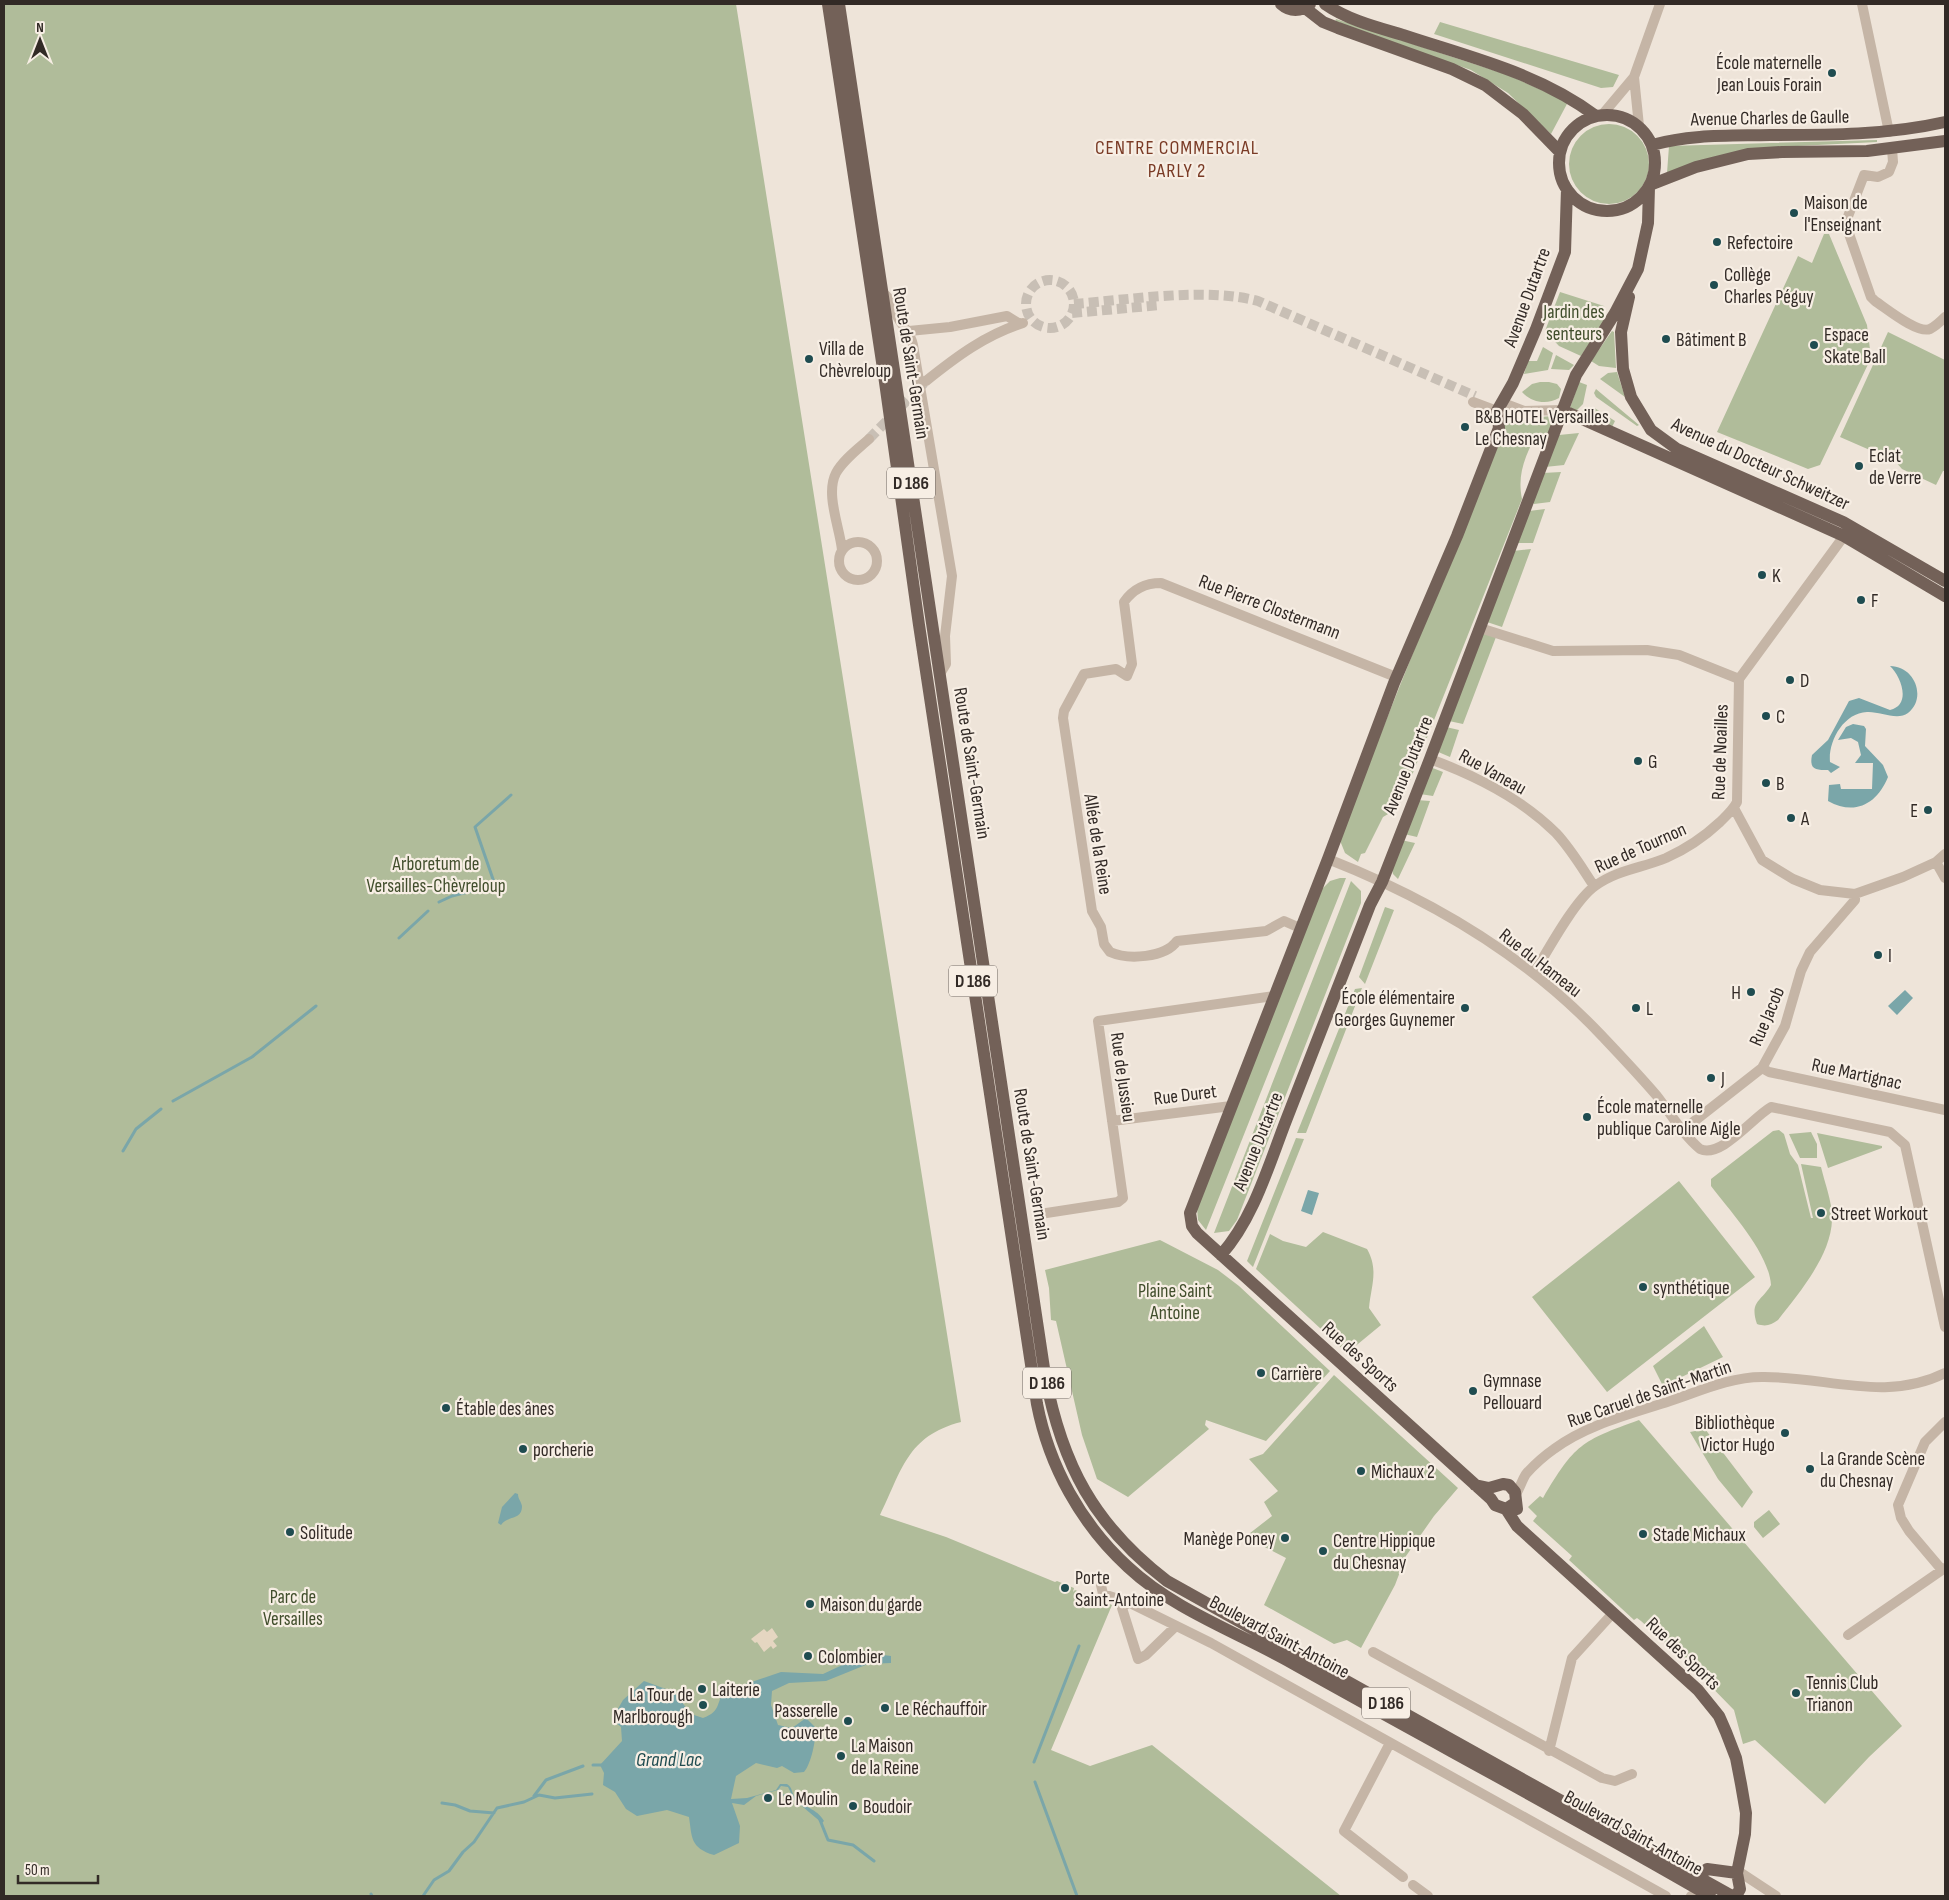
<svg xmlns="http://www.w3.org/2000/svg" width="1949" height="1900" viewBox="0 0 1949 1900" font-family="'Sofia Sans Condensed',sans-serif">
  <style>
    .green { fill: #b0bc9a }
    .plaza { fill: #e5d6c1 }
    .water { fill: #7aa6a9 }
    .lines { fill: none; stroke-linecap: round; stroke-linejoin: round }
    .stream { stroke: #7aa6a9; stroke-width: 3 }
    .minor-tunnel { stroke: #c8bfb5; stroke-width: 10; stroke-dasharray: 10 5; stroke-linecap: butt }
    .minor { stroke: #c5b5a6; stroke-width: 10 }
    .major { stroke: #736158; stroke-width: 12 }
    .poi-dot { fill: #1f4c50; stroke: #f7eee4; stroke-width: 2 }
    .labels { text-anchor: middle; stroke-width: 4.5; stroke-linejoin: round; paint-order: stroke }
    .shield { fill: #f7eee4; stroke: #6d655f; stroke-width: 1 }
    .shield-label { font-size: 18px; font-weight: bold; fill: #322a26 }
    .poi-label { font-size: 19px; fill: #322a26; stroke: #f7eee4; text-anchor: start }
    .street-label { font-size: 19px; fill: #322a26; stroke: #f7eee4 }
    .park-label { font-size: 19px; fill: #414e2c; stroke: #f7eee4 }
    .neighbourhood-label { font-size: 20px; letter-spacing: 1px; fill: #7a3b26; stroke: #f7eee4 }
    .water-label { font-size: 20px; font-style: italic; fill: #1f4c50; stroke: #f7eee4 }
  </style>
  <rect width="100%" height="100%" fill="#eee4d9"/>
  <path class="green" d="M4,4H736L961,1422C907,1436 902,1470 880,1515L946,1537L1055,1582L1057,1581L1074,1588L1073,1592L1075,1590L1112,1605L1051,1750L1090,1766L1152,1745L1341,1896H4Z
    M1336,19L1508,75L1568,102L1551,134L1508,93L1471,70L1335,22Z
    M1440,22L1619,75L1613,87L1601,88L1434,34Z
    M1569 164a40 40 0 1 1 80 0a40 40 0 1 1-80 0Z
    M1877,140V142L1778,147L1667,173L1669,146Z
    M1824,234H1829L1867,325L1871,358L1820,465L1808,469L1717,432L1798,256L1812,263Z
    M1560,292L1604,306L1605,310L1603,313L1607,317L1581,356L1559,346L1545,331Z
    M1612,331L1614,332L1616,368L1599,366L1591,361Z
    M1888,332L1945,360V471H1943L1936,485L1902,469L1895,461L1840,437Z
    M1543,347L1553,353L1548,370L1524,374L1528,361H1537Z
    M1556,355L1574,365L1569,370L1551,369Z
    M1617,372L1625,397L1600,379L1608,373Z
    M1540,382H1549L1557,384L1561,389L1559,398C1547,405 1532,403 1522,392L1532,384Z
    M1579,382L1587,385L1583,404L1576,411L1570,408Z
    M1596,389L1639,425L1637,426L1596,397L1594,393Z
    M1585,407H1593L1615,421L1612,427L1581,413Z
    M1554,416L1547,443L1536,435C1525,457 1517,474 1522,499L1403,798L1395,810L1383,817L1365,853L1361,854L1358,862L1345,853L1339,838L1505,423L1510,419Z
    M1579,433L1564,465L1545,467L1559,435Z
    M1561,472L1550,502L1534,504L1531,500L1543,473Z
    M1545,509L1533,543H1517L1529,511Z
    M1531,549L1502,627L1487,622L1513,551Z
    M1484,632L1496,637L1463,724L1449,721Z
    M1446,727L1459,730L1450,757L1436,751Z
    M1430,767L1443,772L1433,796L1420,794Z
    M1416,800L1430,801L1417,837L1404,834Z
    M1401,840L1415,843L1398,879L1393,874L1391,865Z
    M1340,878H1346L1206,1230L1198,1220L1197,1208L1321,890L1330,881Z
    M1351,881L1361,891V903L1237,1220L1229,1231L1214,1233Z
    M1385,907L1394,910L1365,984L1359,977Z
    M1362,988L1306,1133H1297L1355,989Z
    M1779,1130L1784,1134L1790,1154L1798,1165L1811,1218H1813L1801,1164L1821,1167C1825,1184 1833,1204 1832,1220C1831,1255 1800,1292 1778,1320C1771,1325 1766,1327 1757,1324C1749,1301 1762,1301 1771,1285C1769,1253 1730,1211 1711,1186V1179L1773,1131Z
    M1811,1132L1817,1144V1158H1800L1789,1134Z
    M1817,1133L1882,1146V1148L1828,1168Z
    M1296,1138L1304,1139L1253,1267L1247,1261Z
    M1679,1181L1755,1277L1607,1392L1532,1297Z
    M1323,1232L1367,1249C1379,1270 1371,1286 1369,1308L1381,1325L1347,1353L1256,1269L1270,1234L1283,1241L1306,1247Z
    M1160,1240L1218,1270L1239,1286L1330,1371L1266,1441L1206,1420L1205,1425L1209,1429L1128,1497L1097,1479L1082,1435L1056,1321L1051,1320L1049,1288L1045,1270Z
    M1704,1326L1723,1357L1663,1386L1653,1366Z
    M1334,1375L1458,1488L1434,1516L1406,1556L1395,1585L1361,1648L1347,1640L1334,1644L1264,1605L1286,1558L1245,1537L1272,1516L1264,1502L1278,1491L1249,1459L1263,1454Z
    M1639,1420L1902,1726L1869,1757L1825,1804L1755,1740L1743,1744L1734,1710L1692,1667L1641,1621L1637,1618L1634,1620L1569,1560L1572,1556L1533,1521L1537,1516L1528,1507L1540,1496L1543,1498C1575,1444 1581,1441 1639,1420Z
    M1705,1429L1753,1492L1742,1508L1718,1479L1690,1432Z
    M1769,1510L1780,1524L1763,1538L1754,1527V1522Z"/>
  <path class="plaza" d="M772,1628L778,1637L773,1641L777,1646L773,1649L771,1646L764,1652L757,1642L755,1643L751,1639L764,1629L767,1632Z"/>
  <path class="water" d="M1890,666C1915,666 1927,698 1908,713C1897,721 1879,711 1867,712C1843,713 1828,742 1830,762L1840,767L1831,773L1828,770C1816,770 1809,770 1812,755L1828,740L1849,701L1859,698L1890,710C1912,705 1901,676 1890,666Z
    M1853,724L1864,726L1866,729L1865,746L1883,765L1888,777C1877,804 1855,816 1828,801L1829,785L1840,784L1841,789H1872L1873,763H1855L1861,755L1858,742L1851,738L1838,740L1846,727Z
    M1905,990L1913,998L1897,1015L1888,1006Z
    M1308,1190L1319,1193L1312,1215L1301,1211Z
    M515,1493L518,1494C518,1499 521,1501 522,1506C522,1521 507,1515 501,1525L498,1523L502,1507Z
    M875,1654L891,1656V1663L868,1664L826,1681L789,1683L772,1691L771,1705L778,1725L792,1728L806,1718L815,1727C817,1737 811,1765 804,1772L794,1773L782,1766L777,1768L756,1763L736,1776L731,1799L747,1798L776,1790L780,1784H787C793,1788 791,1792 795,1797C803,1808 817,1808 824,1821L822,1823L791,1797L781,1795L791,1793L788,1787L781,1786L778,1790L756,1796L744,1805L732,1803L740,1826L739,1843L714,1855C690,1848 692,1837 689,1817L667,1810L637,1816L626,1809L615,1792L603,1785L604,1773L600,1765L622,1741L621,1727L615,1722V1714L623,1700L644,1681L674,1692L691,1714L703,1718C722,1711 715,1703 725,1691L781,1672L823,1674L853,1660Z"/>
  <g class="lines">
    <path class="stream" d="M439,902L452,896L495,885L475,827L511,795
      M399,938L428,911
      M173,1101L252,1057L316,1006
      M123,1151L136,1129L161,1109
      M1034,1762L1079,1646
      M593,1765H602
      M1035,1782L1077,1896
      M534,1796L546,1780L583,1766
      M442,1803L455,1805L470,1811L494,1813
      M820,1820L828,1840L853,1845L874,1861
      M371,1894L372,1896
      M423,1896L434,1880L449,1871L463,1852L474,1842L497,1808L524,1802L539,1795L555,1798L592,1794"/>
    <path class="minor-tunnel" d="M1026 304a24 24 0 1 1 48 0a24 24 0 1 1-48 0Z
      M1074,304C1128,300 1207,287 1258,301L1475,396
      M1072,313L1161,305
      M869,439L924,383"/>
    <path class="minor" d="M1862,4L1889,132
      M1634,77L1639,126
      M1602,115L1634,77L1660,4
      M1892,149L1893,162L1889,172L1878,177L1864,175L1847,219V228L1871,297L1875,301C1886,308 1917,334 1930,329C1936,326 1941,321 1945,317
      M882,292C892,299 892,306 897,316C903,328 910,331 913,345L952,576L945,636L946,664L940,674
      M909,331L950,327L1007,316L1020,324
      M926,381C956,357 985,335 1023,323
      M1473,402L1497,411H1505
      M1503,403L1524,411L1562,410
      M839 561a19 19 0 1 1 38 0a19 19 0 1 1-38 0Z
      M842,550C840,528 825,494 836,473C843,460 858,449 869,439
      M1480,628L1553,651L1647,650L1679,655L1739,679
      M1739,679L1844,536
      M1430,759C1474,775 1522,799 1556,833C1571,849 1582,868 1594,886
      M1734,808L1762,860L1793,879L1820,890L1855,894L1903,877L1936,862L1945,854
      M1328,859C1430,899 1528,957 1603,1037C1621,1056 1640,1076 1657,1096C1671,1114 1683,1135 1700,1149C1721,1159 1753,1117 1771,1107L1890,1132L1905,1145L1945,1327
      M1936,862L1945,878
      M1300,928L1284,921L1266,931L1177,941C1165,958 1128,960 1110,952L1104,944L1101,927L1092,911L1063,718L1064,711L1084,674L1116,669L1127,676L1132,664L1124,602C1133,589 1145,583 1161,583L1396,677
      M1534,973C1548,950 1575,900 1595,886C1617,870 1642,868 1666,858C1686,849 1704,837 1720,822C1726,816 1733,810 1737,802L1739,679
      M1762,1068L1769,1072L1945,1110
      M1112,1121L1231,1106
      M1683,1130L1762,1068L1785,1026L1801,971L1810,952L1855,900V894
      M1040,1214L1118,1202L1123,1198L1098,1021L1274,996
      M1516,1494C1520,1488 1522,1480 1526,1474C1534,1465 1544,1456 1554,1449C1588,1424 1631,1414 1670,1401C1700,1391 1730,1377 1762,1377C1825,1376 1885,1403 1945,1373
      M1942,1570L1909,1531L1901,1518L1898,1505L1925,1442L1945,1422
      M1104,1578L1101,1585L1103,1594L1128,1602L1211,1643L1666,1896
      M1128,1602L1122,1608L1138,1659L1146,1655L1176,1626
      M1848,1635L1945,1568
      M1373,1652L1602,1778L1615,1781L1632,1774
      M1390,1743L1344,1831L1403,1877
      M1549,1751L1572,1658L1613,1613
      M1738,1871L1776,1896
      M1413,1885L1428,1896
      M1691,1896L1694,1895"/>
    <path class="major" d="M828,4L884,375L919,625L1037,1404C1049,1466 1081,1524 1128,1567C1174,1610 1237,1632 1292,1663C1431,1741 1572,1816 1710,1896
      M839,4L1045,1375C1062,1465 1094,1525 1167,1581L1732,1896
      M1281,4C1290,12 1301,12 1310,4
      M1325,4C1348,20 1376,27 1403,35C1469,57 1539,73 1596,116
      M1305,8L1323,22L1338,28L1452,69L1485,85L1523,114L1559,151
      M1559 163a48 48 0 1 1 96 0a48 48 0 1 1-96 0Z
      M1652,145C1691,134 1730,136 1770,135C1829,135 1888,135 1945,122
      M1650,185L1696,167L1748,154L1782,152L1867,151L1945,141
      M1629,297L1621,332L1623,369L1631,397L1651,430L1677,449L1843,522L1945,581
      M1562,410L1844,536L1945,596
      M1221,1255C1254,1218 1269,1164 1287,1118C1314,1047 1342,976 1370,905L1382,882L1430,759L1576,375L1615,313L1638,269L1648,223L1649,187
      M1475,1485L1489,1488L1503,1484L1509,1485L1515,1492L1517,1509
      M1515,1503L1506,1509L1495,1505L1491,1499L1197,1233L1192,1226L1190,1213L1328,859L1394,683L1457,536L1499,428L1497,411L1513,383L1536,329L1565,252L1567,189
      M1506,1509L1517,1526L1698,1690L1719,1716L1726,1732L1736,1758L1741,1784L1746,1813L1745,1834L1737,1873L1740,1889L1736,1896
      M1698,1877L1707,1869L1737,1873"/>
  </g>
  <g class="poi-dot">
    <circle cx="1832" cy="73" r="5"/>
    <circle cx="1794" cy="213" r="5"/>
    <circle cx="1717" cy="242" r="5"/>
    <circle cx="1714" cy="285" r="5"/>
    <circle cx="1666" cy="339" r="5"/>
    <circle cx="1814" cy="345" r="5"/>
    <circle cx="809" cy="359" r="5"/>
    <circle cx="1465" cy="427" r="5"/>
    <circle cx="1859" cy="466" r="5"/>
    <circle cx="1762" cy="575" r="5"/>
    <circle cx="1861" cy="600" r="5"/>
    <circle cx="1790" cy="680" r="5"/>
    <circle cx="1766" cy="716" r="5"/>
    <circle cx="1638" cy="761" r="5"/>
    <circle cx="1766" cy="783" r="5"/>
    <circle cx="1928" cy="810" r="5"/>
    <circle cx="1791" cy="818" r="5"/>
    <circle cx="1878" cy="955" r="5"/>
    <circle cx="1751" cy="992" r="5"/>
    <circle cx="1465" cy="1008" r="5"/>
    <circle cx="1636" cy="1008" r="5"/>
    <circle cx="1711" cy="1078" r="5"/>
    <circle cx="1587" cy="1117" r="5"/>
    <circle cx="1821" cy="1213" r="5"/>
    <circle cx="1643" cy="1287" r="5"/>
    <circle cx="1261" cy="1373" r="5"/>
    <circle cx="1473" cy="1391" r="5"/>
    <circle cx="446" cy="1408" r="5"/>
    <circle cx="1785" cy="1433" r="5"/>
    <circle cx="523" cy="1449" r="5"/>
    <circle cx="1810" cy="1469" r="5"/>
    <circle cx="1361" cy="1471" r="5"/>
    <circle cx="290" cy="1532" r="5"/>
    <circle cx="1643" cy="1534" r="5"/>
    <circle cx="1285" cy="1538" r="5"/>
    <circle cx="1323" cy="1551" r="5"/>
    <circle cx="1065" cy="1588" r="5"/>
    <circle cx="810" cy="1604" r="5"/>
    <circle cx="808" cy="1656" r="5"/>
    <circle cx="702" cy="1689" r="5"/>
    <circle cx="1796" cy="1693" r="5"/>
    <circle cx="703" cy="1705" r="5"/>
    <circle cx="885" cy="1708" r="5"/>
    <circle cx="848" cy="1721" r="5"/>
    <circle cx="841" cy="1756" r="5"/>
    <circle cx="768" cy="1798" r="5"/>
    <circle cx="853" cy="1806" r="5"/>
  </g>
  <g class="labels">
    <g class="shield">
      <rect x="887" y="467.5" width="48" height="31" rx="4"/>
      <rect x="949" y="965.5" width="48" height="31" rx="4"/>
      <rect x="1023" y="1367.5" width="48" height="31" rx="4"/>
      <rect x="1362" y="1687.5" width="48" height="31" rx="4"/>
    </g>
    <g class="shield-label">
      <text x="911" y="489">D 186</text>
      <text x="973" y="987">D 186</text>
      <text x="1047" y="1389">D 186</text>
      <text x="1386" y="1709">D 186</text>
    </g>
    <g class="poi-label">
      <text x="1822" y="69" text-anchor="end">École maternelle<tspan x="1822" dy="22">Jean Louis Forain</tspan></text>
      <text x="1804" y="209">Maison de<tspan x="1804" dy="22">l'Enseignant</tspan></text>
      <text x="1727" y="249">Refectoire</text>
      <text x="1724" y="281">Collège<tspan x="1724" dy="22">Charles Péguy</tspan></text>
      <text x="1824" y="341">Espace<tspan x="1824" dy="22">Skate Ball</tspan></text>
      <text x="1676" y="346">Bâtiment B</text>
      <text x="819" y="355">Villa de<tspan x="819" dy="22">Chèvreloup</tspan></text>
      <text x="1475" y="423">B&amp;B HOTEL Versailles<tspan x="1475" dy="22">Le Chesnay</tspan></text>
      <text x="1869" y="462">Eclat<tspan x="1869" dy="22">de Verre</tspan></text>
      <text x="1772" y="582">K</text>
      <text x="1871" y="607">F</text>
      <text x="1800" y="687">D</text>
      <text x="1776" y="723">C</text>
      <text x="1648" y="768">G</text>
      <text x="1776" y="790">B</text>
      <text x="1918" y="817" text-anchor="end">E</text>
      <text x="1801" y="825">A</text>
      <text x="1888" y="962">I</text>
      <text x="1741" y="999" text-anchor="end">H</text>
      <text x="1455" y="1004" text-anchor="end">École élémentaire<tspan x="1455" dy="22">Georges Guynemer</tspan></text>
      <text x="1646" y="1015">L</text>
      <text x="1721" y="1085">J</text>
      <text x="1597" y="1113">École maternelle<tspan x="1597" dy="22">publique Caroline Aigle</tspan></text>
      <text x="1831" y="1220">Street Workout</text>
      <text x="1653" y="1294">synthétique</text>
      <text x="1271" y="1380">Carrière</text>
      <text x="1483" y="1387">Gymnase<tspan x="1483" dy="22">Pellouard</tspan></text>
      <text x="456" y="1415">Étable des ânes</text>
      <text x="1775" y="1429" text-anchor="end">Bibliothèque<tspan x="1775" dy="22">Victor Hugo</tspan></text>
      <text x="533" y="1456">porcherie</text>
      <text x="1820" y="1465">La Grande Scène<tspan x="1820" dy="22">du Chesnay</tspan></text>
      <text x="1371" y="1478">Michaux 2</text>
      <text x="300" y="1539">Solitude</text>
      <text x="1653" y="1541">Stade Michaux</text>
      <text x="1275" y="1545" text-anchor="end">Manège Poney</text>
      <text x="1333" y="1547">Centre Hippique<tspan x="1333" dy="22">du Chesnay</tspan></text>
      <text x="1075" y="1584">Porte<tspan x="1075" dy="22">Saint-Antoine</tspan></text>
      <text x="820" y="1611">Maison du garde</text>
      <text x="818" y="1663">Colombier</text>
      <text x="1806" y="1689">Tennis Club<tspan x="1806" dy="22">Trianon</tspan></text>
      <text x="712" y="1696">Laiterie</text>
      <text x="693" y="1701" text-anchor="end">La Tour de<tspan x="693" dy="22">Marlborough</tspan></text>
      <text x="895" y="1715">Le Réchauffoir</text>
      <text x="838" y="1717" text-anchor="end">Passerelle<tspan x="838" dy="22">couverte</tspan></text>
      <text x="851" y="1752">La Maison<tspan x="851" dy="22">de la Reine</tspan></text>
      <text x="778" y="1805">Le Moulin</text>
      <text x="863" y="1813">Boudoir</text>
    </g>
    <g class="street-label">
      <text transform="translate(1770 117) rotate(-1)" y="7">Avenue Charles de Gaulle</text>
      <text transform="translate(1526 297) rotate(-70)" y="7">Avenue Dutartre</text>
      <text transform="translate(912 363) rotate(81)" y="7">Route de Saint-Germain</text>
      <text transform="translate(1761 463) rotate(25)" y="7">Avenue du Docteur Schweitzer</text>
      <text transform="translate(1270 606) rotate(21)" y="7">Rue Pierre Clostermann</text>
      <text transform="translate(1719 752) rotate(-88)" y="7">Rue de Noailles</text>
      <text transform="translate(973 763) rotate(81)" y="7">Route de Saint-Germain</text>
      <text transform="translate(1407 765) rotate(-68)" y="7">Avenue Dutartre</text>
      <text transform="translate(1493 771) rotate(29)" y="7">Rue Vaneau</text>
      <text transform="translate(1099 844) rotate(81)" y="7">Allée de la Reine</text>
      <text transform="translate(1640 847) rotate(-24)" y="7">Rue de Tournon</text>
      <text transform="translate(1541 962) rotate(38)" y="7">Rue du Hameau</text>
      <text transform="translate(1766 1016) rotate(-67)" y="7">Rue Jacob</text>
      <text transform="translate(1857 1073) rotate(12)" y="7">Rue Martignac</text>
      <text transform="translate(1124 1077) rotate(82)" y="7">Rue de Jussieu</text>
      <text transform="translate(1185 1094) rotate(-7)" y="7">Rue Duret</text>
      <text transform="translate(1257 1141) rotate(-68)" y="7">Avenue Dutartre</text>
      <text transform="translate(1033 1164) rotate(81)" y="7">Route de Saint-Germain</text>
      <text transform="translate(1361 1356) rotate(42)" y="7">Rue des Sports</text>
      <text transform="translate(1649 1393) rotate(-19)" y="7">Rue Caruel de Saint-Martin</text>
      <text transform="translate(1280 1636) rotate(28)" y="7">Boulevard Saint-Antoine</text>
      <text transform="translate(1684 1653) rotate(44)" y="7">Rue des Sports</text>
      <text transform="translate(1634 1832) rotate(29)" y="7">Boulevard Saint-Antoine</text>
    </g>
    <g class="park-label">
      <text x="1574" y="318">Jardin des<tspan x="1574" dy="22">senteurs</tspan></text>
      <text x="436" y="870">Arboretum de<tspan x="436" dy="22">Versailles-Chèvreloup</tspan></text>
      <text x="1175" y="1297">Plaine Saint<tspan x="1175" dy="22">Antoine</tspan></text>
      <text x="293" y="1603">Parc de<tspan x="293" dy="22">Versailles</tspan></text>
    </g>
    <g class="neighbourhood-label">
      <text x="1177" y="154">CENTRE COMMERCIAL<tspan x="1177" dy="23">PARLY 2</tspan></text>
    </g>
    <g class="water-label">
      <text x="669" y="1766">Grand Lac</text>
    </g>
  </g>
  <rect width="1949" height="1900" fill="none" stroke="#322a26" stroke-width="10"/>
  <g transform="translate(40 40)" stroke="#f7eee4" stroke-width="4" paint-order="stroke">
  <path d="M0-4L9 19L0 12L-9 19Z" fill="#322a26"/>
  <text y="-8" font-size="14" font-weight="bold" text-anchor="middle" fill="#322a26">N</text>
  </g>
  <path d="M18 1875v8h80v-8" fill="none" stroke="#322a26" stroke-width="2.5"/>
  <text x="25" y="1875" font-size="15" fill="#322a26" stroke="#f7eee4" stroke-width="4" paint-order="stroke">50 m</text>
</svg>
